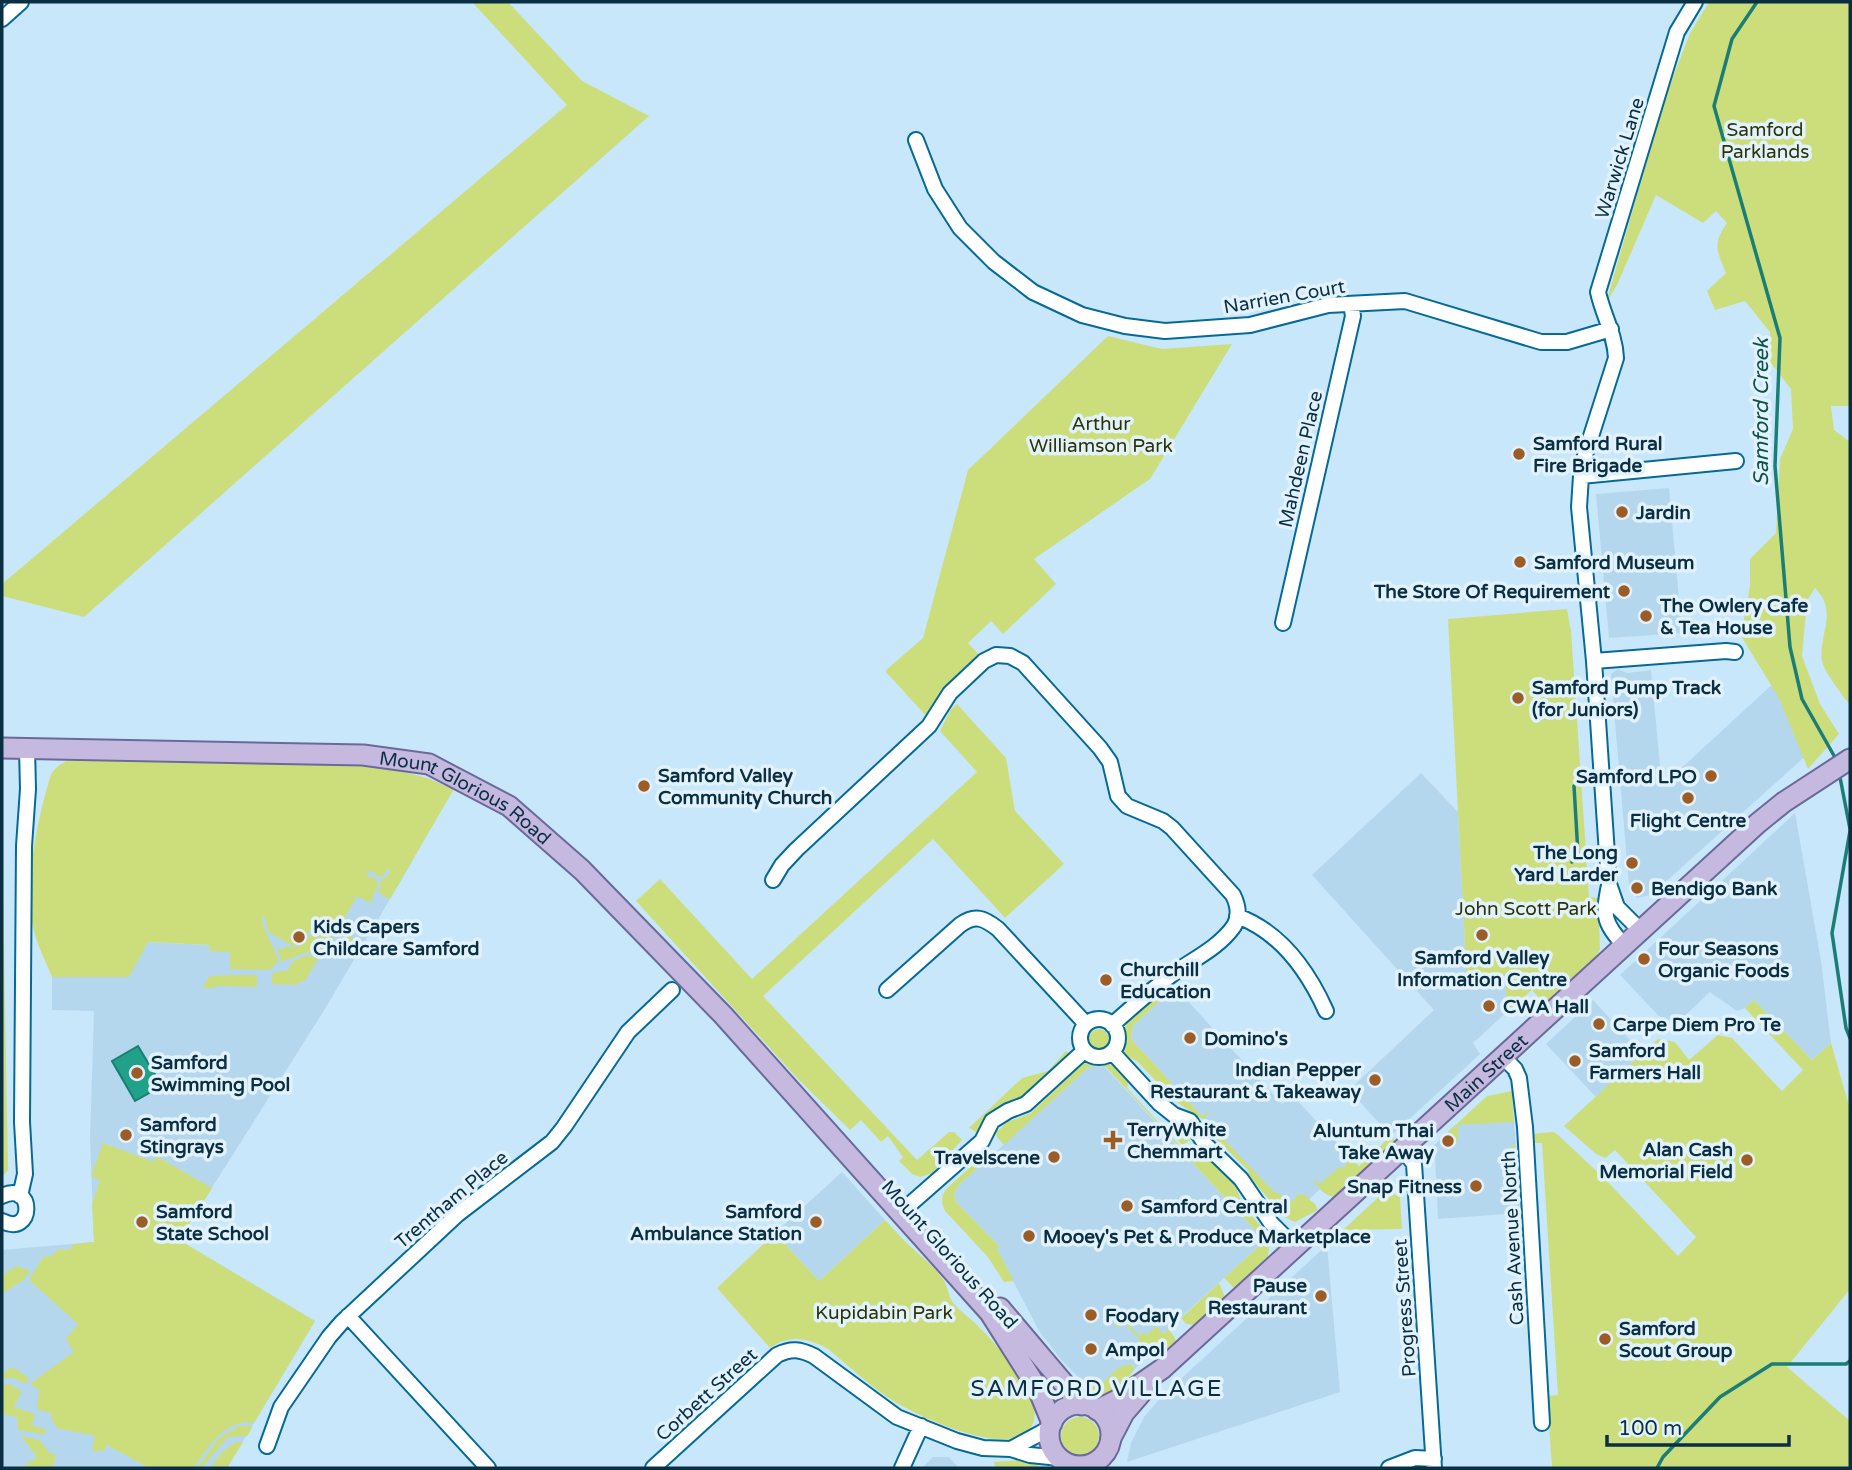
<svg xmlns="http://www.w3.org/2000/svg" width="1852" height="1470" viewBox="0 0 1852 1470" font-family="'Varela Round',sans-serif">
  <style>
    .built { fill: #b5d7ed }
    .green { fill: #ccde7c }
    .water { fill: #21a08a; stroke: #1a7e74; stroke-width: 2 }
    .lines { fill: none; stroke-linecap: round; stroke-linejoin: round }
    .stream { stroke: #1a7e74; stroke-width: 3.5 }
    .minor-casing { stroke: #056a97; stroke-width: 18 }
    .major-casing { stroke: #6a6a9a; stroke-width: 23 }
    .minor { stroke: #fff; stroke-width: 14 }
    .major { stroke: #c5b9df; stroke-width: 19 }
    .poi-dot { fill: #9c5c25; stroke: #e2f2fc; stroke-width: 2.5 }
    .labels { text-anchor: middle; stroke-width: 7; stroke-linejoin: round; paint-order: stroke }
    .park-label { font-size: 19px; fill: #2d3304; stroke: #e2f2fc }
    .street-label { font-size: 19px; fill: #0a2e42; stroke: #e2f2fc }
    .poi-label { font-size: 19px; font-weight: bold; fill: #0a2e42; stroke: #e2f2fc; text-anchor: start }
    .water-label { font-size: 21px; font-style: italic; fill: #0f5246; stroke: #e2f2fc }
    .quarter-label { font-size: 23px; letter-spacing: 2px; fill: #0a2e42; stroke: #e2f2fc }
  </style>
  <rect width="100%" height="100%" fill="#c8e7fb"/>
  <path class="built" d="M1669,488L1682,633L1609,638L1596,494Z
    M1618,669L1627,673L1651,670L1662,786L1777,680L1820,743L1651,895L1637,898L1629,886L1611,674Z
    M1421,773L1458,812L1467,985L1505,973L1507,1012L1473,1043L1480,1054L1391,1136L1349,1090L1434,1010L1312,875Z
    M1795,813L1821,961L1831,1043L1812,1060L1754,1000L1745,1008L1737,1011L1710,992L1673,1027L1658,1015L1620,975Z
    M388,855L412,862L323,1012L179,1240L315,1321L227,1468H2V1250L94,1242L90,1138L94,1011L52,1010V977H128L148,942L227,946L234,932Z
    M1175,987L1282,1104L1292,1095L1352,1159L1301,1207H1285L1131,1039L1133,1026Z
    M1593,1000L1643,1054L1596,1097L1546,1044Z
    M1100,1066L1105,1067L1189,1159L1255,1230L1261,1241L1256,1249L1144,1351L1151,1354L1135,1369L1132,1365L1110,1383L1088,1387L1063,1362L1039,1331L996,1248L999,1246L956,1202L954,1194L959,1185L1089,1067Z
    M1514,1122L1520,1213L1438,1219L1435,1155L1436,1152L1432,1147L1456,1124Z
    M842,1172L885,1220L819,1281L775,1233Z
    M1327,1245L1340,1392L1127,1462L1131,1443L1144,1417L1162,1396Z
    M933,1457H949L959,1468H922Z"/>
  <path class="green" d="M472,2H508L582,81L649,116L84,617L2,596V584L567,105Z
    M1709,2H1850V406H1831L1834,430L1850,442V704L1845,699C1839,690 1824,671 1822,661C1818,634 1839,612 1815,588L1807,601L1802,656L1820,704L1839,734L1808,769L1779,698L1741,636L1750,586V559L1776,533L1780,459L1793,429L1791,389L1770,362V332L1745,301L1715,310L1707,291L1726,273C1717,251 1712,244 1727,223L1716,211L1703,223L1656,195L1617,285L1606,303L1666,95L1690,33Z
    M1108,336L1162,349L1232,344L1150,479L1034,559L1056,584L1003,634L991,621L968,643L980,656L937,698L928,718L885,671L923,638L968,470Z
    M1567,609L1571,631L1589,897L1598,898L1599,907L1589,908L1590,918H1599L1600,949L1596,957L1544,1003L1532,990L1507,1012L1505,974L1467,986L1448,619Z
    M957,704L1006,758L1015,811L1064,864L1005,918L933,839L763,996L917,1160L949,1132H954L962,1140L932,1173L920,1177L912,1174L899,1161L903,1157L888,1136L881,1142L861,1120L850,1130L797,1078L636,901L660,879L752,979L977,772L940,731L951,709Z
    M81,758L374,764L427,778L454,789L390,899L379,893L381,879L387,877L390,870L387,869L384,875L379,877L372,871L367,872L368,877L376,878L378,885L370,903L357,896L341,924L318,922L299,944L293,946L268,932L265,917L262,918C263,934 276,946 278,962L270,970L230,969V952L210,951L209,945L148,942L129,977H52C46,962 38,947 34,931C22,888 38,817 51,774C60,762 67,760 81,758Z
    M2,836L8,1170L2,1177Z
    M319,925L339,926L338,929L360,942L358,946L336,933L328,945L316,933Z
    M313,933L327,947L325,955L321,953L319,956L308,952L281,962L277,947L283,950L285,946C298,951 304,942 313,933Z
    M308,955L318,959L304,982L300,981L297,985L272,984V974L280,971H287L293,961Z
    M230,975H257V987L221,986L204,989L205,983L210,976Z
    M1169,981L1175,987L1133,1026L1131,1039L1202,1116L1211,1110L1204,1119L1200,1118L1175,1101L1137,1061L1124,1055C1112,1022 1149,1000 1169,981Z
    M1754,1000L1812,1060L1831,1043L1850,1109V1289L1787,1367L1850,1421V1468H1552L1547,1396L1558,1395L1542,1143H1531L1530,1134L1553,1132L1557,1134L1605,1179L1678,1256L1696,1237L1615,1150L1605,1158L1596,1154L1564,1126L1658,1039L1675,1042L1689,1060L1718,1035L1732,1038L1782,1091L1803,1070L1745,1008Z
    M1089 1039a10 10 0 1 1 20 0a10 10 0 1 1-20 0Z
    M1066,1051L1071,1054L1027,1096L992,1112L979,1131L976,1132L969,1128L1022,1078L1048,1071Z
    M1102,1061L1114,1066L1129,1079L1127,1088L1180,1146L1179,1147L1106,1067L1100,1066L1089,1067L1006,1143L1004,1145L1011,1153L997,1137L995,1130H999L1007,1122L1031,1113L1074,1072L1072,1070L1086,1062Z
    M1512,1091L1514,1122L1458,1125V1143L1448,1132L1487,1096Z
    M1223,1122L1216,1131L1272,1190L1293,1202L1297,1195L1303,1194L1315,1204L1318,1210L1295,1222L1286,1218L1247,1175L1249,1171L1213,1136L1212,1130L1219,1123Z
    M1180,1123L1192,1132L1194,1138L1182,1145L1172,1134Z
    M1391,1136L1395,1141L1333,1197C1323,1194 1316,1187 1314,1178L1320,1184L1339,1167L1341,1169L1352,1159L1359,1166Z
    M103,1143L154,1162L156,1156L212,1188L179,1240L315,1321L254,1423C225,1419 208,1447 194,1468H149L107,1445L104,1451H92L95,1436L57,1428L51,1418L52,1414L37,1409L39,1389L31,1385L32,1381L36,1382L35,1380L74,1352L66,1339L78,1324L29,1280L43,1257L51,1256L59,1249L68,1250L74,1244L94,1242L92,1204L100,1180L91,1176Z
    M1511,1145H1515L1518,1191H1509L1508,1181L1513,1180Z
    M987,1152L992,1155L959,1185L954,1194L956,1202L999,1246L997,1249L1014,1281L1004,1282L987,1256L945,1211C941,1203 941,1195 947,1188Z
    M1198,1153L1211,1158L1234,1181L1243,1207L1264,1229L1270,1240L1268,1256L1234,1288L1224,1278L1256,1249L1261,1241L1255,1230L1189,1159Z
    M1386,1190L1400,1197L1402,1229L1343,1230Z
    M885,1220C894,1229 902,1239 911,1247C922,1257 936,1268 944,1281C949,1289 948,1298 955,1305C961,1312 969,1317 975,1323C991,1338 1026,1378 1033,1399C1036,1411 1036,1425 1026,1433C999,1454 920,1417 895,1402C871,1387 850,1367 828,1349C808,1338 790,1334 770,1348L717,1288L775,1233L819,1281Z
    M16,1266L31,1271L22,1281L2,1294V1276Z
    M1219,1283L1225,1297L1194,1325L1186,1324L1181,1318Z
    M1115,1309L1139,1336L1144,1332L1147,1335L1156,1326L1163,1334L1168,1329L1174,1336L1176,1341L1158,1357L1138,1349L1135,1345L1140,1340L1124,1323L1118,1328L1115,1325V1316H1107Z
    M1131,1364L1135,1369C1123,1384 1102,1406 1082,1390L1083,1380C1116,1389 1104,1368 1131,1364Z
    M12,1367L29,1378L25,1384L14,1378H2V1374Z
    M2,1384H9L22,1391L14,1407L35,1414L32,1425L47,1430L44,1434L18,1430L17,1417L2,1414Z
    M1061 1436a19 19 0 1 1 38 0a19 19 0 1 1-38 0Z
    M239,1426H253L247,1436L228,1437L202,1468H197L219,1438Z
    M21,1436L39,1440L50,1453L56,1455L53,1468H26L24,1466L37,1457Z
    M236,1442H243L227,1468H210L222,1452Z
    M1023,1460L1045,1468H995L994,1462Z"/>
  <path class="water" d="M138,1046L162,1086L135,1101L112,1061Z"/>
  <g class="lines">
    <path class="stream" d="M1757,2L1732,39L1714,106L1780,338L1775,466L1790,647L1802,699L1837,761
      M1839,772L1850,829
      M1850,831L1832,933L1846,1028L1850,1038
      M1572,862L1578,854L1574,786
      M1657,1468L1663,1457L1720,1397L1772,1364H1846L1850,1361"/>
    <g class="minor-casing">
      <path id="minor" d="M2,19L21,2
        M916,140L935,189L960,228L994,262L1033,292L1082,315L1125,326L1165,331L1250,325L1328,305L1405,301L1541,342H1567L1611,329
        M1581,476L1736,461
        M1283,623L1353,316L1351,304
        M1594,661L1726,651L1735,652
        M773,880L782,865L796,850L929,726L950,693L984,661L996,655L1010,656L1023,663L1100,748L1110,762L1118,796L1127,806L1163,821L1172,828L1233,895C1238,905 1240,916 1234,926C1218,949 1191,960 1170,976C1150,991 1131,1008 1112,1025
        M1609,885C1603,915 1603,923 1624,945
        M1237,916C1281,932 1308,971 1326,1011
        M1640,930L1617,907L1609,884L1594,661L1579,507L1581,476L1585,455L1616,358C1615,334 1603,315 1598,292L1677,32L1695,2
        M887,990L960,925C975,914 984,918 998,929L1086,1024
        M1080 1038a19 19 0 1 1 38 0a19 19 0 1 1-38 0Z
        M1112,1052L1159,1103L1174,1115L1190,1121L1205,1144L1241,1179L1271,1223L1294,1246
        M1503,1057L1515,1069L1519,1078L1525,1127L1542,1423
        M1403,1149L1414,1164L1434,1468
        M2,1196C35,1180 34,1238 2,1221
        M20,1196L25,1174L22,1122L24,846L28,789L27,748
        M899,1214L982,1141L992,1121L1008,1111L1026,1104L1084,1051
        M348,1316L488,1468
        M267,1446L281,1407L329,1337L342,1322L458,1214L552,1142L564,1127L628,1032L672,990
        M1011,1449L1050,1428
        M653,1468L777,1355C791,1348 800,1349 814,1356L897,1417L957,1441L983,1448L1011,1449L1030,1455L1060,1458
        M902,1468L921,1426
        M1389,1468L1415,1458L1434,1459"/>
    </g>
    <g class="major-casing">
      <g id="major">
        <path id="s1" d="M2,748L363,755L429,764L509,806L582,870L723,1015L990,1313L1038,1389L1052,1423"/>
        <path d="M1000,1308L1082,1405"/>
        <circle cx="1080" cy="1435" r="31"/>
        <path id="s2" d="M1097,1410L1117,1400L1162,1369L1758,823L1784,802L1850,759"/>
        <path d="M1111,1438L1124,1413L1143,1391"/>
      </g>
    </g>
    <use href="#minor" class="minor"/>
    <use href="#major" class="major"/>
  </g>
  <g class="poi-dot">
    <circle cx="1519" cy="454" r="7"/>
    <circle cx="1622" cy="512" r="7"/>
    <circle cx="1520" cy="562" r="7"/>
    <circle cx="1624" cy="591" r="7"/>
    <circle cx="1646" cy="616" r="7"/>
    <circle cx="1518" cy="698" r="7"/>
    <circle cx="1711" cy="776" r="7"/>
    <circle cx="644" cy="786" r="7"/>
    <circle cx="1688" cy="798" r="7"/>
    <circle cx="1632" cy="863" r="7"/>
    <circle cx="1637" cy="888" r="7"/>
    <circle cx="1482" cy="935" r="7"/>
    <circle cx="299" cy="937" r="7"/>
    <circle cx="1644" cy="959" r="7"/>
    <circle cx="1106" cy="980" r="7"/>
    <circle cx="1489" cy="1006" r="7"/>
    <circle cx="1599" cy="1024" r="7"/>
    <circle cx="1190" cy="1038" r="7"/>
    <circle cx="1575" cy="1061" r="7"/>
    <circle cx="137" cy="1073" r="7"/>
    <circle cx="1375" cy="1080" r="7"/>
    <circle cx="126" cy="1135" r="7"/>
    <path d="M1109.5 1129.5h7v7h7v7h-7v7h-7v-7h-7v-7h7z"/>
    <circle cx="1448" cy="1141" r="7"/>
    <circle cx="1054" cy="1157" r="7"/>
    <circle cx="1747" cy="1160" r="7"/>
    <circle cx="1476" cy="1186" r="7"/>
    <circle cx="1127" cy="1206" r="7"/>
    <circle cx="142" cy="1222" r="7"/>
    <circle cx="816" cy="1222" r="7"/>
    <circle cx="1029" cy="1236" r="7"/>
    <circle cx="1321" cy="1296" r="7"/>
    <circle cx="1091" cy="1315" r="7"/>
    <circle cx="1605" cy="1339" r="7"/>
    <circle cx="1091" cy="1349" r="7"/>
  </g>
  <g class="labels">
    <g class="park-label">
      <text x="1765" y="136">Samford<tspan x="1765" dy="22">Parklands</tspan></text>
      <text x="1101" y="430">Arthur<tspan x="1101" dy="22">Williamson Park</tspan></text>
      <text x="1526" y="915">John Scott Park</text>
      <text x="884" y="1319">Kupidabin Park</text>
    </g>
    <g class="street-label">
      <text transform="translate(1619 158) rotate(-73)" y="7">Warwick Lane</text>
      <text transform="translate(1284 296) rotate(-10)" y="7">Narrien Court</text>
      <text transform="translate(1300 459) rotate(-77)" y="7">Mahdeen Place</text>
      <text dy="7" stroke="none"><textPath href="#s1" startOffset="474">Mount Glorious Road</textPath></text>
      <text dy="7" stroke="none"><textPath href="#s2" startOffset="516">Main Street</textPath></text>
      <text transform="translate(451 1199) rotate(-40)" y="7">Trentham Place</text>
      <text transform="translate(1512 1238) rotate(-93)" y="7">Cash Avenue North</text>
      <text transform="translate(950 1254) rotate(48)" y="7">Mount Glorious Road</text>
      <text transform="translate(1404 1308) rotate(-94)" y="7">Progress Street</text>
      <text transform="translate(706 1394) rotate(-42)" y="7">Corbett Street</text>
    </g>
    <g class="poi-label">
      <text x="1533" y="450">Samford Rural<tspan x="1533" dy="22">Fire Brigade</tspan></text>
      <text x="1636" y="519">Jardin</text>
      <text x="1534" y="569">Samford Museum</text>
      <text x="1610" y="598" text-anchor="end">The Store Of Requirement</text>
      <text x="1660" y="612">The Owlery Cafe<tspan x="1660" dy="22">&amp; Tea House</tspan></text>
      <text x="1532" y="694">Samford Pump Track<tspan x="1532" dy="22">(for Juniors)</tspan></text>
      <text x="658" y="782">Samford Valley<tspan x="658" dy="22">Community Church</tspan></text>
      <text x="1697" y="783" text-anchor="end">Samford LPO</text>
      <text x="1688" y="827" text-anchor="middle">Flight Centre</text>
      <text x="1618" y="859" text-anchor="end">The Long<tspan x="1618" dy="22">Yard Larder</tspan></text>
      <text x="1651" y="895">Bendigo Bank</text>
      <text x="313" y="933">Kids Capers<tspan x="313" dy="22">Childcare Samford</tspan></text>
      <text x="1658" y="955">Four Seasons<tspan x="1658" dy="22">Organic Foods</tspan></text>
      <text x="1482" y="964" text-anchor="middle">Samford Valley<tspan x="1482" dy="22">Information Centre</tspan></text>
      <text x="1120" y="976">Churchill<tspan x="1120" dy="22">Education</tspan></text>
      <text x="1503" y="1013">CWA Hall</text>
      <text x="1613" y="1031">Carpe Diem Pro Te</text>
      <text x="1204" y="1045">Domino's</text>
      <text x="1589" y="1057">Samford<tspan x="1589" dy="22">Farmers Hall</tspan></text>
      <text x="151" y="1069">Samford<tspan x="151" dy="22">Swimming Pool</tspan></text>
      <text x="1361" y="1076" text-anchor="end">Indian Pepper<tspan x="1361" dy="22">Restaurant &amp; Takeaway</tspan></text>
      <text x="140" y="1131">Samford<tspan x="140" dy="22">Stingrays</tspan></text>
      <text x="1127" y="1136">TerryWhite<tspan x="1127" dy="22">Chemmart</tspan></text>
      <text x="1434" y="1137" text-anchor="end">Aluntum Thai<tspan x="1434" dy="22">Take Away</tspan></text>
      <text x="1733" y="1156" text-anchor="end">Alan Cash<tspan x="1733" dy="22">Memorial Field</tspan></text>
      <text x="1040" y="1164" text-anchor="end">Travelscene</text>
      <text x="1462" y="1193" text-anchor="end">Snap Fitness</text>
      <text x="1141" y="1213">Samford Central</text>
      <text x="156" y="1218">Samford<tspan x="156" dy="22">State School</tspan></text>
      <text x="802" y="1218" text-anchor="end">Samford<tspan x="802" dy="22">Ambulance Station</tspan></text>
      <text x="1043" y="1243">Mooey's Pet &amp; Produce Marketplace</text>
      <text x="1307" y="1292" text-anchor="end">Pause<tspan x="1307" dy="22">Restaurant</tspan></text>
      <text x="1105" y="1322">Foodary</text>
      <text x="1619" y="1335">Samford<tspan x="1619" dy="22">Scout Group</tspan></text>
      <text x="1105" y="1356">Ampol</text>
    </g>
    <g class="water-label">
      <text transform="translate(1761 412) rotate(-90)" y="7">Samford Creek</text>
    </g>
    <g class="quarter-label">
      <text x="1097" y="1396">SAMFORD VILLAGE</text>
    </g>
  </g>
  <rect width="1852" height="1470" fill="none" stroke="#0a2e42" stroke-width="7"/>
  <path d="M1607 1435v10h182v-10" fill="none" stroke="#0a2e42" stroke-width="3.5"/>
  <text x="1618" y="1435" font-size="21" fill="#0a2e42" stroke="#e2f2fc" stroke-width="5" paint-order="stroke">100 m</text>
</svg>
